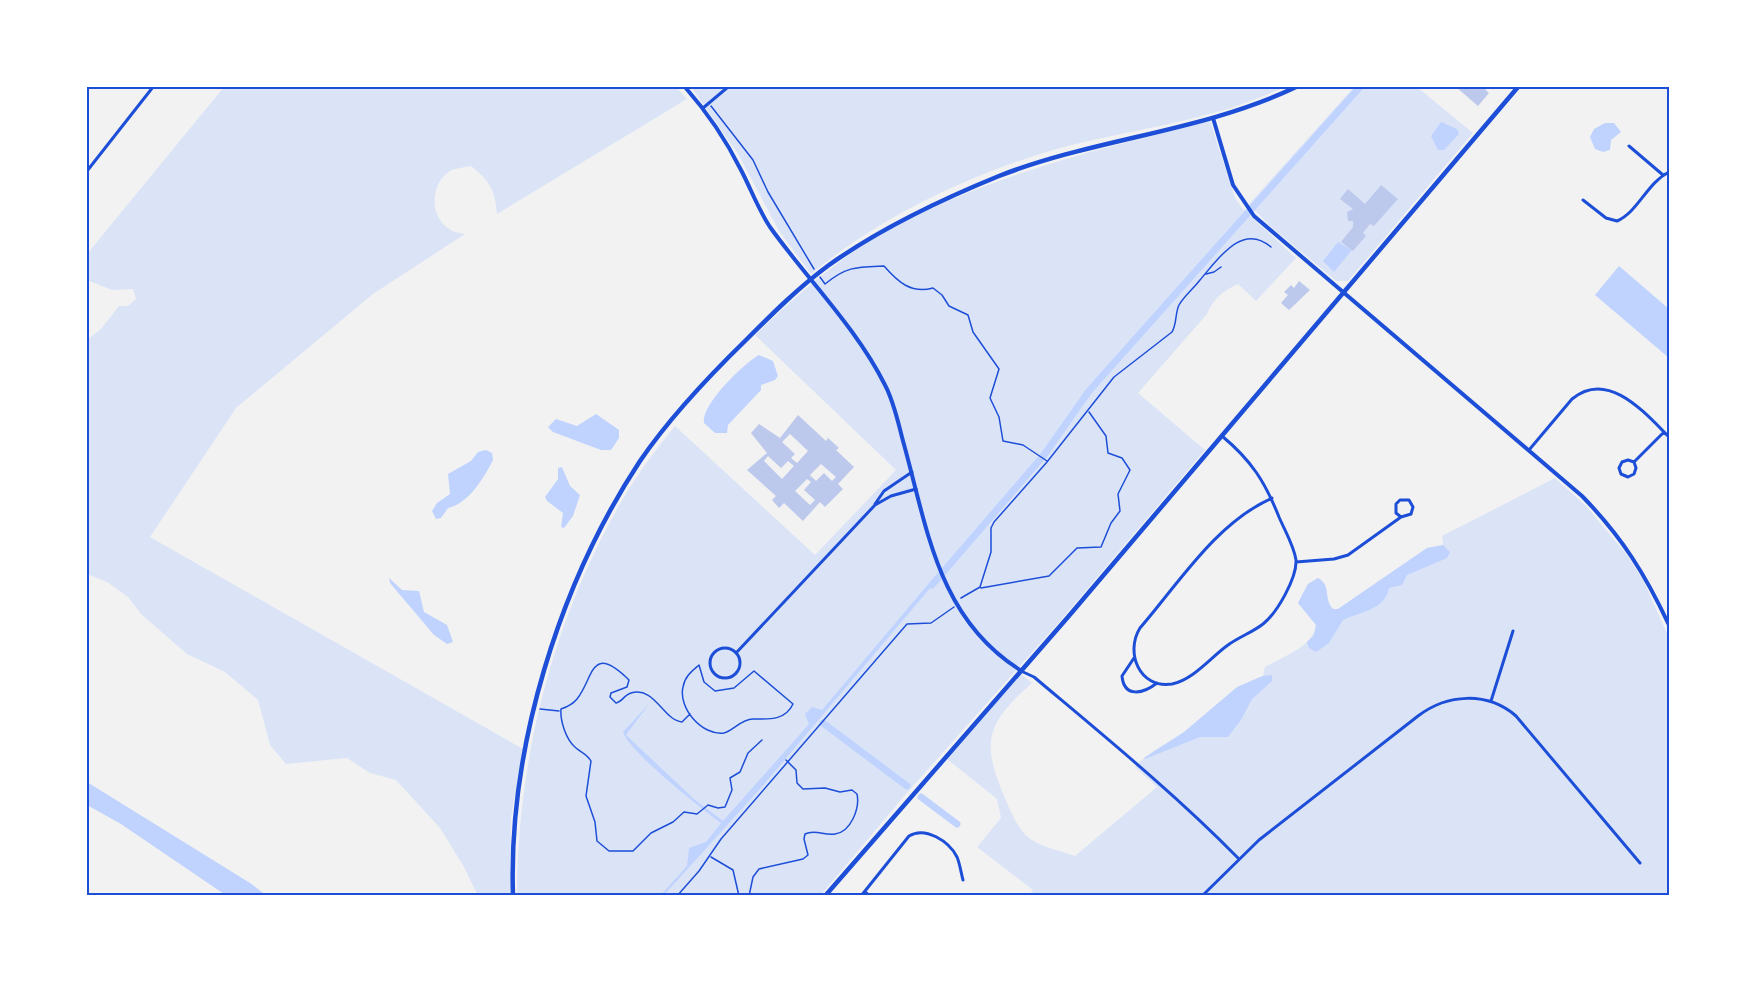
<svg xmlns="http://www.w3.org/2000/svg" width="1756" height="983" viewBox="0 0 1756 983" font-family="'Roboto Condensed',sans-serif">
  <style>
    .green { fill: #dbe4f7 }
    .water { fill: #bfd3fe }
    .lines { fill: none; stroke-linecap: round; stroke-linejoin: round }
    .canal { stroke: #bfd3fe; stroke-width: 7 }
    .building { fill: #bdc9ec; fill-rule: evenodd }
    .path { stroke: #1d4ed8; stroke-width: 1.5 }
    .minor { stroke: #1d4ed8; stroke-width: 3 }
    .tertiary { stroke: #1d4ed8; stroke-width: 4 }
    .primary { stroke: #1d4ed8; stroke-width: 4.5 }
    .neatline { fill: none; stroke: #1d4ed8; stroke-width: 2 }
  </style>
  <rect width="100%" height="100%" fill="#f2f2f2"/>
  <path class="green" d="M224,87H676L687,99L497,214C495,190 490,181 471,166C465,167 458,168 452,170C430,181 428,218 451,230C455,233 461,233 465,234L373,294L236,408L150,537L523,749L511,818L510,896H478L464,867L440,828L396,780L370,773L347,758L286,764L270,745L258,700L225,672L187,654L141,614L128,597L107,582L87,574V340L101,329L119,306H128L136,299L133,289L112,290L87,280V254Z
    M691,87H1286C1262,96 1238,107 1213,113C1161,128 1106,135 1053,150C968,175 880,217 811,274L779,231L738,154Z
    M1354,87H1417L1473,133L1348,281H1336L1270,226L1249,204Z
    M1210,121L1235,198L1242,208L1296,258L1256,301L1238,284C1223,291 1213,299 1207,314L1138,393L1205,450L1061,620L906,794L820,896H517C517,756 555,612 627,492C641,469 658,447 675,426L815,555L896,470L755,335C795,297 836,260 883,233C984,176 1099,149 1210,121Z
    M1555,478L1586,506L1627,555L1644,582L1669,638V896H1029L1033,890L977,847L1001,818L997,799L947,759L1021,674L1032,683C987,723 980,741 1005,798C1010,811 1020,833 1032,840C1045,848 1061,851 1075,856L1157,787L1135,767C1149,751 1167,744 1184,732C1212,713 1230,686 1263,676L1265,667C1282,657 1313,647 1316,625L1298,603L1308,584L1318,578C1332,586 1323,599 1333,609H1338L1427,548L1443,545L1442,536Z"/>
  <path class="water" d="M1441,122L1457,129L1459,134L1444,150H1438L1431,136Z
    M1605,123H1614L1621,132L1611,140L1610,150L1603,152L1595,149L1590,137L1594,129Z
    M1338,242L1352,250L1334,272L1323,261Z
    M1619,266L1669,309V358L1595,295Z
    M759,355L773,361L778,376L775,380L761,385V390L728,425L727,433H715L704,423C700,406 744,363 759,355Z
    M596,414L619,430V438L611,450H601L553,432L548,427L556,419L577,426Z
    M486,450L492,453L493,460C484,478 468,504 448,508L441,518L436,519L432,511L437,503L450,494L448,474L471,461L478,452Z
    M562,467L570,486L580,495L573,516L564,528L561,527L563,513L547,501L545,497L558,479V468Z
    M1443,545L1450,552L1447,558L1407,575L1402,585L1389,588C1385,610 1359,612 1343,620L1329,643L1316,652L1309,648L1307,642L1314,635L1316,625L1298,603L1308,584L1318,578C1332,586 1323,599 1333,609H1338L1427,548Z
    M935,576L937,580L760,789L663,896H660L687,866L689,848L706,842L721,823C702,809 629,752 623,732L649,704L626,735L694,799L723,821L809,724L805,714L812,707L822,710Z
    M389,578L402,590L419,591L424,612L447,625L453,642L447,644L434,635L390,583Z
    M1263,676L1272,675V681L1252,699L1241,720L1228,737H1200L1145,759L1144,758L1184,732L1237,687Z
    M87,782L250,883L267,896H227L121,824L87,805Z"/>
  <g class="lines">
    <path class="canal" d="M932,585L1044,455L1089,391L1360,87
      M823,723L907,786
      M921,797L957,824"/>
  </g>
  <path class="building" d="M1456,87H1483L1489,93L1478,106Z
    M1381,185L1398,199L1374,226L1370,224L1363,233L1366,236L1353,251L1341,242L1353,227V221H1348L1347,212L1353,209L1340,199L1348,189L1365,204Z
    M1299,281L1310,290L1289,310L1281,303L1288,295L1284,292L1291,285L1294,288Z
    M798,415L826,441L828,438L839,448L836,450L854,467L838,484L843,489L825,507L820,502L803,521L784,503L779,508L772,500L776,496L747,470L767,453L751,433L759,424L780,438ZM790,434L808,451L797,463L791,458L795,454L782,442ZM768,456L781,468L788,461L794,466L782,479L764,461ZM821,464L836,477L832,481L824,473L816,481L810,475ZM807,479L811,482L804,490L815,500L810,505L795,491Z"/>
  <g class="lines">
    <path class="path" d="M711,106L753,160L768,192L814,269
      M1206,274L1214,272L1221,267
      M820,277L825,284C847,266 857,267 884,266C898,282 911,294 933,288L942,295L949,306L968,315L973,332L999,369L990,398L999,417L1003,441L1023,445L1047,461
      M981,588L1049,576L1077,548L1101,547L1111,523L1120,511L1118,494L1130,470L1122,458L1108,453L1106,436L1089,412
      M961,598L980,587L991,552V528L994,522L1047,462L1114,377L1172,332C1177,324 1175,313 1179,305C1184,296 1194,288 1200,280C1218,259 1242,222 1271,247
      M699,665L704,682L715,691L734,688L754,671L793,704C785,721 768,719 753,719C741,719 733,731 724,733C702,736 678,708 683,687C685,676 692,671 699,665Z
      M540,709L559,711
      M690,714L682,722C663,720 655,686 631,693C624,695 622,702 616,703L610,697L611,693L627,687L629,680C590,642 594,678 577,699C573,704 567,707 561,709C560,721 566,740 576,748C582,753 587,754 591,761L586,796L595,822L597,841L609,851H633L651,833L673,822L684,812L697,814L708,805L718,808L725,807L732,790L730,778L740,772L748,753L762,740
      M711,857L733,870L739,896
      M677,896L699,871L721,839L907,624L931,623L954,607
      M749,896L753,877L759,869L803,859L808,855L804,839L805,834C815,829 825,836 835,834C851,832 860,808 857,794L852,790L840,792L825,788L803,789L797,783L796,770L786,760"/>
    <path class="minor" d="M703,108L728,87
      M1629,146L1663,175
      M87,171L153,87
      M1583,200L1606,218L1617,221C1638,212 1647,183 1669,172
      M1222,436C1252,461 1265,482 1279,517C1285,531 1294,546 1296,560C1297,578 1277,613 1263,624C1253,632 1239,637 1228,645C1211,657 1193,680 1172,684C1139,689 1125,652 1140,628C1179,583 1216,523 1272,498
      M1529,450L1572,399C1608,369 1645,413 1669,437
      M1634,462L1628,460L1622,462L1619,468L1621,474L1628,477L1634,474L1636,468L1634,462L1664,432
      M875,504L884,491L912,472
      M1296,562L1334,559L1348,555L1401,517L1411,514L1413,507L1409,500H1400L1396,504V513L1401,517
      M710 663a15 15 0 1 1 30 0a15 15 0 1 1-30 0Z
      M736,653L875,505L891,496L916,489
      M1134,658L1122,676C1124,698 1143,694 1157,683
      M1021,671L1034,677C1104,736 1174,793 1238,858
      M1491,701L1513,631
      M865,892L870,896
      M861,896L909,836C925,826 949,841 957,857C960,864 961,873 963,880
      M1202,896L1259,840L1418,716C1447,694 1487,691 1516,716L1640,863"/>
    <path class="tertiary" d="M685,87C707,112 726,140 741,170C751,189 758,209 770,227C807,279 856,327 885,385C894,402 898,422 903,441C927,526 937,618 1020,670
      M1213,118L1233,185L1254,216L1582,496C1622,537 1645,574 1669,625"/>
    <path class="primary" d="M513,896C508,749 559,584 640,461C670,417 708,377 746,340C772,314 799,287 829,265C881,228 940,200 999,176C1096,138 1202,132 1296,87
      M825,896L1068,617L1518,87"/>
  </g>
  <rect width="1756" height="983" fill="none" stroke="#ffffff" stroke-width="177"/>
  <rect x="88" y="88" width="1580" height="806" class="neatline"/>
</svg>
